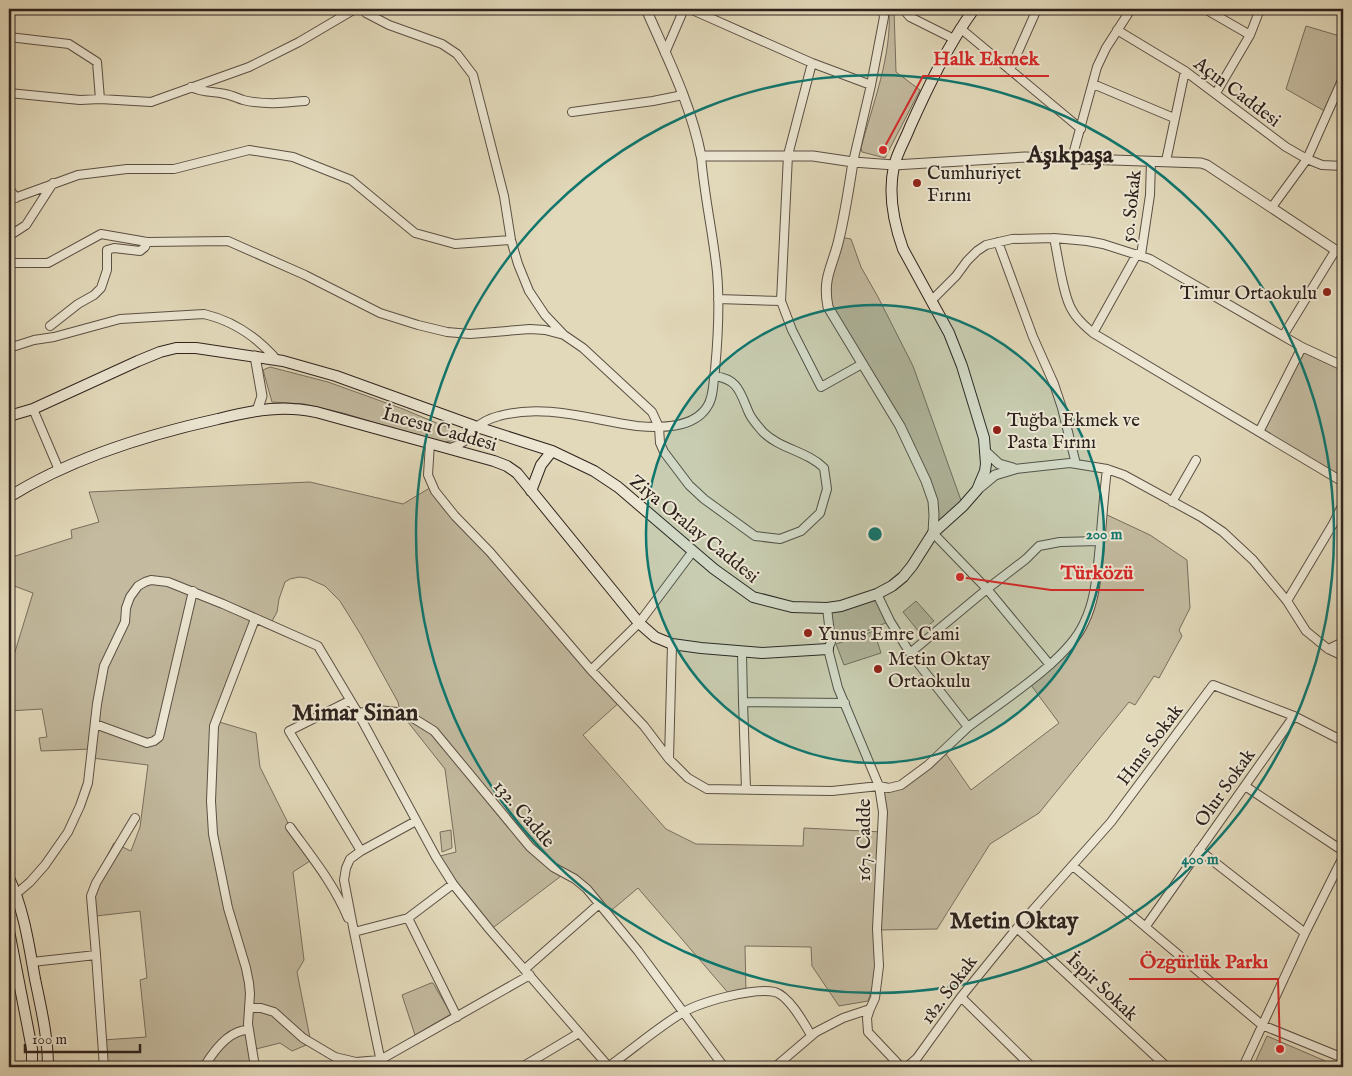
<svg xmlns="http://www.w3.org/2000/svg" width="1352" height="1076" viewBox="0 0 1352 1076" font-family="'IM FELL English',serif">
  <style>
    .green { fill: #c3ba9f; stroke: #786e5e }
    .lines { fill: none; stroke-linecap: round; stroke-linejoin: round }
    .minor-casing { stroke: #5b5044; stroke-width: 10 }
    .tertiary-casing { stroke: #5b5044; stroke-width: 11 }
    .secondary-casing { stroke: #2e221d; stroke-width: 12 }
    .minor { stroke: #ece6d2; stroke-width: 8 }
    .tertiary { stroke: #ece6d2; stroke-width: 9 }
    .secondary { stroke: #ece6d2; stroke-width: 10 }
    .ring { fill: none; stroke: #0f766e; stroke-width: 2.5 }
    .poi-dot { fill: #8f2418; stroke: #ece6d2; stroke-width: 2 }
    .labels { text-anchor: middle; stroke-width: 4; stroke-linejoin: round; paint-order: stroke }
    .street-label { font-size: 19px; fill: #2e221d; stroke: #ece6d2 }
    .poi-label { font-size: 19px; fill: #2e221d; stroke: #ece6d2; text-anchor: start }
    .district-label { font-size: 24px; font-weight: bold; fill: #2e221d; stroke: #ece6d2 }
    .centre { fill: #0f766e; stroke: #ece6d2; stroke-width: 2.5 }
    .ring-label { font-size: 15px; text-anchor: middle; font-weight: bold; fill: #0f766e; stroke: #ece6d2; stroke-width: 4; stroke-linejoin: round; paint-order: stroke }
    .leader { fill: none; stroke: #d62828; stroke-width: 2 }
    .callout-dot { fill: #d62828; stroke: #ece6d2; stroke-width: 2 }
    .callout-label { font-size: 20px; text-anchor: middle; font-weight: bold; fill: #d62828; stroke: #ece6d2; stroke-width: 4; stroke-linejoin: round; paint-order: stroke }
  </style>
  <rect width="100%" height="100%" fill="#e2d9ba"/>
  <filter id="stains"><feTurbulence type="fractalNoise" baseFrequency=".004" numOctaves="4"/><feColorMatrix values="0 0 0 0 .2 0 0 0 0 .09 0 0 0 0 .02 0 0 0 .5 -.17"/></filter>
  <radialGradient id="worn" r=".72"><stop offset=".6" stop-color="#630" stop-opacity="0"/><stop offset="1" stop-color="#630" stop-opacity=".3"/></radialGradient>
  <path class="green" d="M889,9H894L896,72L920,90L885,158L862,152L861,148C873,103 892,56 889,9Z
    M1306,26L1343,37V77L1328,113L1286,89Z
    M840,237L851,239L861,267L878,297L913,366L963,506L933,533L926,481L826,295Z
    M1302,347L1343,366V482L1259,432Z
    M270,367L328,382L403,409L463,434L462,438L442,443L343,413L304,404L272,402L263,370Z
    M310,482L403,504L433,486L621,701L583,735L666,829L696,844L803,846L804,828L883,832L879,786L901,785L944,751L971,790L1059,723L1028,681L1073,641L1092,603L1103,513L1150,535L1187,560L1190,608L1179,630L1182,636L1159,678L1154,676L1135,705L1129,702L1039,813L990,844L937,929L877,930L879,966L868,1001L839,1006L812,966L811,947L745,946L746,993L730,995L638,888L607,914L587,889L565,873L490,930L436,857L456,852L445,769L400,712L398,702L361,635L340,601L325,586L307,578L299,577L290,579L285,582L279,599L277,612L270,625L256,619L216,721L256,733L260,767L290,827L313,859L293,872L304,960L297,972L311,1043L292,1051L280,1043L252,1050L255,1067H104L103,1040L146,1037L140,980L147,978L140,911L96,916L91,886L114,843L131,851L140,827L148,765L92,758V749L41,751L39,738L47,737L42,709L9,711V654L14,655L33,593L9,584V558L72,538L71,530L99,522L89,492Z
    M877,594L890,621L869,630L831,642L827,608Z
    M916,601L934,621L919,632L903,612Z
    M874,631L881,653L844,665L836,644Z
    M451,830L452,848L442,852L440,832Z
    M431,983H433L451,1014L415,1035L402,995Z
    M1267,1036L1330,1063L1328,1067H1253Z"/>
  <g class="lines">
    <g class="minor-casing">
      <path id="minor" d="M363,9L366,13L389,25L442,44L457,54L473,75L504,196L511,240L518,264L529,291L545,315L564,335L583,348L652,412L659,427L660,443L664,452L689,485L704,499L755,536L780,539L801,531L820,513L827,489L824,468C807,451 780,449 763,432C758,426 752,420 749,413C740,393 739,379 714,376
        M690,9L812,63L871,85
        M903,9L910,17L954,39
        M1205,9L1250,35
        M960,28L1081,129
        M1117,30L1185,71L1286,147L1307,159L1322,165L1343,166
        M9,37L69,44L97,62L100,99L151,102L249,67L299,42L355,9
        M665,53L684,9
        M812,63L788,155L781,301L792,330L821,387L862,364
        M1010,70L1037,9
        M1093,84L1174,118
        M191,87C204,93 211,91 225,94C231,95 237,98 243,100C264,105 284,103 305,101
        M9,93L80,100L100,99
        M1216,93L1250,35L1260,9
        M572,112L653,101L683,95
        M1072,158L1097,67L1106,48L1131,9
        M1166,161L1185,71
        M853,162L871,85L884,17L882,9
        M9,188L16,198
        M9,200L78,175L127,169H174L249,150L293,157L351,180L415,233L455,244L511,240
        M1272,207L1307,159L1343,78
        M9,236L26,225L53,183
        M1054,238C1058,256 1063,296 1072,310C1077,320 1085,326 1093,333L1343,482
        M998,242L1033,337L1054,384L1062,408L1076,464
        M1141,255L1150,195L1151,161
        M9,263H48L101,234L147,242L228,241L305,275L380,313L418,325L447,332L470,334L530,329L545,330L564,335
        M718,299L781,301
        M931,301L956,276L967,261L977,251L986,245L1012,239L1054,238L1087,241L1103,244L1150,259L1302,347L1343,366
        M50,326L78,304L94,295L101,288L107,270V250L114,248L140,251L145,247L147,242
        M1093,333L1137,254
        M1283,336L1335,251
        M9,348L34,340L54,337L120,319L204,314C234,321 257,337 277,360
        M33,409L59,470
        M1259,432L1302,347
        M430,443L428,475L435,491L455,516L490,552L591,670L644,726L669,759L688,778L707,789L832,791L879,786L889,788L901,785L928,765L968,727
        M450,448C456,446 461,444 466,440C470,437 473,432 476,428C482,422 491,418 499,416C545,403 592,420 637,426C659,428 693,429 707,407C714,397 713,382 715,370C718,338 720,305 717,272C713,233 704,195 701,156
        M1015,469L1070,463L1107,469L1124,475L1201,517L1223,532L1253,560L1287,601L1306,631L1328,649L1343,656
        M1172,502L1196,460
        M933,533L987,589L1050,665
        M877,594L890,621L910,653L968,727C1001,702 1068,660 1084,623C1096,599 1097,572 1100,545C1102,520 1104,494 1107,469
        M1287,601L1333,524L1343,504
        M827,608L831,642L828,649L838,688L879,786L883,812L877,929L879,966L875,998L870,1009L867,1018L868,1032L901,1067
        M1328,649L1343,642
        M742,653L743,702L845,703
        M910,653L987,589L1026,559L1039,546L1060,542L1100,541
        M591,670L639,623L693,551
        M349,701L289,731L361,851
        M743,702L746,789
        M358,713L379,710L405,713L434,731L530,847L553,867L575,879L587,889L638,951L724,1067
        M95,724L147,743L154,741L159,737L193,591
        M669,759L672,644
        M1245,786L1343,851
        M290,827C311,856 334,884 348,918
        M1199,850L1305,933
        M1073,866L1262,1025L1343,1058
        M9,897L16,894L30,882L45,865L68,832L80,806L88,783L97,704L104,666L125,622L126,608L130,597L138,586L145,582L151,580L168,582L223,604L318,646L358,713L436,857L453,884L490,930L609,1067
        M408,918L457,1017
        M1146,926L1294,716
        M1017,928L1167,1067
        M354,932L408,918L453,884
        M96,955L91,896L96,883L135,818
        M32,962L96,955L104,1067
        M525,969L599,904
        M961,997L1032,1067
        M249,1008H261L274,1012L303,1038L335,1057L356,1062L380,1060L530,975
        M1340,1066L1343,1067
        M204,1067C213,1052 229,1030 248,1030
        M255,1067L248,1024L250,994L249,983L246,968L228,908L213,834L211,801L214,726L255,619
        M382,1067L354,932L344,880L346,868L350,859L361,851L416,821
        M522,1067L579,1033
        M608,1067C633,1049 657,1028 682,1013C700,1002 754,987 775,992C789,996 804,1023 811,1035
        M775,1067L816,1032L843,1018L870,1009
        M903,1067L908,1066L917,1058L961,997L1017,928L1111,822L1213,685L1294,716L1343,741
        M1243,1067L1305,933L1343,857"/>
    </g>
    <g class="tertiary-casing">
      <path id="tertiary" d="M646,9C667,57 691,104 701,156H813L853,162L894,165L1025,157L1201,163L1207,165L1343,255
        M853,162C849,188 845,214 839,239C833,266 822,277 828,307L900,426L926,481L933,501L934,515L933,533
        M255,356L262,396L257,411
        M985,451L999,464L1013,468
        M977,490L995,475L1015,469"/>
    </g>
    <g class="secondary-casing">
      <path id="secondary" d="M9,416L33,409L138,361L160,352L176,348H196L283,361L336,376L477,427L552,451L594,471L618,487L714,569L753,597L792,607L827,608L841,606L877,594L892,586L903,577L912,566L933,533L963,506L977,490L985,471L986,464L984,438L962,366L949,333L903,249C894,224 888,193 894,166C897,153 905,140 910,127C928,87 948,45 974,9
        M531,491L541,465L552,451
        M9,497C71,458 146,435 218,419C242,413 269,407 293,409C301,409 309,411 316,412L494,461L507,466L517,473L639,623L655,637L672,644L701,648L762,653L828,649
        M9,878C24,909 29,946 35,979C41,1008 48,1037 48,1067
        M9,931L32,1049V1067"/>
    </g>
    <use href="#minor" class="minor"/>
    <use href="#tertiary" class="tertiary"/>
    <use href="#secondary" class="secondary"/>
  </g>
  <circle cx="875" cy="534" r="229" fill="#0f766e" fill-opacity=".12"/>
  <g class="ring">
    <circle cx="875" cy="534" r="229"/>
    <circle cx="875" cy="534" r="459"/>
  </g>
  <g class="poi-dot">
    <circle cx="917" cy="183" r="5"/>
    <circle cx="1327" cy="292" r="5"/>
    <circle cx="997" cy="430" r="5"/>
    <circle cx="808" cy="633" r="5"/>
    <circle cx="878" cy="669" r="5"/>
  </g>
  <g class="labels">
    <g class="street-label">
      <text transform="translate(1238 91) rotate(37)" y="7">Açın Caddesi</text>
      <text transform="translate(1130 206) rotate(-84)" y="7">50. Sokak</text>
      <text transform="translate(440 428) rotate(16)" y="7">İncesu Caddesi</text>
      <text transform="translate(695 528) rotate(39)" y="7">Ziya Oralay Caddesi</text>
      <text transform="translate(1149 744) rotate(-53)" y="7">Hınıs Sokak</text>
      <text transform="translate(1224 787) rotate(-55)" y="7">Olur Sokak</text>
      <text transform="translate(525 813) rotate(49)" y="7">132. Cadde</text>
      <text transform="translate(863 840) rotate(-90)" y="7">167. Cadde</text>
      <text transform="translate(1103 986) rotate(43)" y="7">İspir Sokak</text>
      <text transform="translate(948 989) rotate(-53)" y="7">182. Sokak</text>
    </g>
    <g class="poi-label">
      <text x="927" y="179">Cumhuriyet<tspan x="927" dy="22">Fırını</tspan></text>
      <text x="1317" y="299" text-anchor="end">Timur Ortaokulu</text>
      <text x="1007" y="426">Tuğba Ekmek ve<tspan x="1007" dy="22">Pasta Fırını</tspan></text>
      <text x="818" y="640">Yunus Emre Cami</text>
      <text x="888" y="665">Metin Oktay<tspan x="888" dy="22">Ortaokulu</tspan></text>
    </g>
    <g class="district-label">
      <text x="1070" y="162">Aşıkpaşa</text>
      <text x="355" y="720">Mimar Sinan</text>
      <text x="1014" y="928">Metin Oktay</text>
    </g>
  </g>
  <circle cx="875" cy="534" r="8" class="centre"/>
  <g class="ring-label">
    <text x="1104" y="539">200 m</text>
    <text x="1200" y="864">400 m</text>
  </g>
  <path class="leader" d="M883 150L923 76H1049M960 577L1051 590H1144M1280 1049L1278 979H1129"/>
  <g class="callout-dot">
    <circle cx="883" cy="150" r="5"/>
    <circle cx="960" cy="577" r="5"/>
    <circle cx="1280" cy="1049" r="5"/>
  </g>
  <g class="callout-label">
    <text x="986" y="65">Halk Ekmek</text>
    <text x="1097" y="579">Türközü</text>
    <text x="1204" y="968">Özgürlük Parkı</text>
  </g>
  <rect width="1352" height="1076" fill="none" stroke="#e2d9ba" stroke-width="30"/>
  <rect x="10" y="10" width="1332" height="1056" fill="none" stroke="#2e221d" stroke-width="2.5"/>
  <rect x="15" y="15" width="1322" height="1046" fill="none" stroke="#2e221d"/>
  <path d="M25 1044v8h115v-8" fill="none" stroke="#2e221d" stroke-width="2.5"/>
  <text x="32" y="1044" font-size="15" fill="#2e221d" stroke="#ece6d2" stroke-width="4" paint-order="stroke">100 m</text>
  <rect width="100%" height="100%" filter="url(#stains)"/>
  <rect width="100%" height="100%" fill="url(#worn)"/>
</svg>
